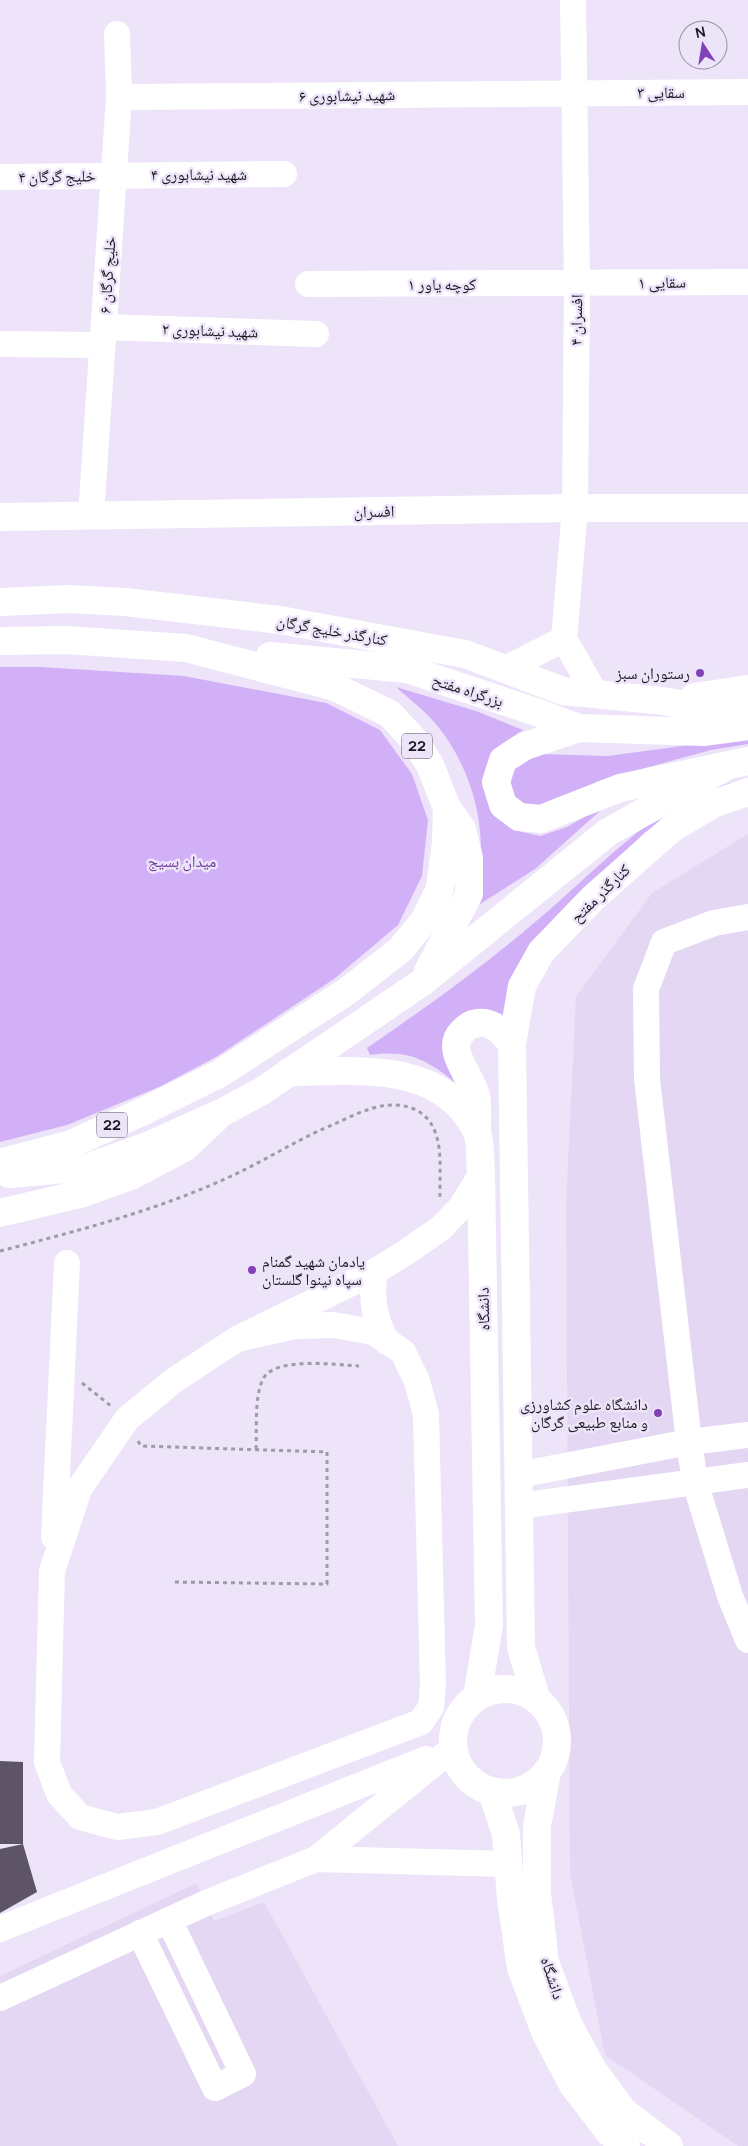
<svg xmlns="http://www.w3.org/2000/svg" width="748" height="2146" viewBox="0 0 748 2146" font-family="Manrope,'Noto Naskh Arabic',sans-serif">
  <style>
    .built { fill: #e3d7f3 }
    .green { fill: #d1b0f7 }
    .building { fill: #5d5567 }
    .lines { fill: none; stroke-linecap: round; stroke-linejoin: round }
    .path { stroke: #a099a9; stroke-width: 3; stroke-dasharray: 4 4; stroke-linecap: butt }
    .minor { stroke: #fff; stroke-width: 26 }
    .major { stroke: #fff; stroke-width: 28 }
    .highway { stroke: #fff; stroke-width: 28 }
    .poi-dot { fill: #8142b7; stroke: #ede4f9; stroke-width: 2 }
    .labels { text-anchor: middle; stroke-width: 5; stroke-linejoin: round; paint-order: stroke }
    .shield { fill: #ede4f9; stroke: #5a5560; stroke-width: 1 }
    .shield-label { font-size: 15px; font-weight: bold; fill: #1b181f }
    .street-label { font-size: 16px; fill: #1b181f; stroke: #ede4f9 }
    .poi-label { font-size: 16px; fill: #1b181f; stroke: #ede4f9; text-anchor: end }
    .park-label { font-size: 16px; fill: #6d399b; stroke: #ede4f9 }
  </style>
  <rect width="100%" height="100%" fill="#ede4f9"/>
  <path class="built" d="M748,834V2146H738L605,2055L570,1874L566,1204L576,997L652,893Z
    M197,1883L214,1921L264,1902L398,2146H0V1976Z"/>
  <path class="green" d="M0,667H41L184,676L326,703L380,730L412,774L428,820L422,876L398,925L334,979L216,1057L159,1087L67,1125L0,1142Z
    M396,687L476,711L523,730L500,745L486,767L485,790L495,814L514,830L540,836L567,827L610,802L535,869L469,911C473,897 478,881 480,866C485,816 468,762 435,723C424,710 409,699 396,687Z
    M748,737V744L711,750L601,780L556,804L525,808L515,799L509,788L511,773L520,760L538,754L608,756Z
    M748,778L680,810L644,833L613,864L503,1021L460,1019L462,1088C430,1062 412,1049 370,1055L367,1048C425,1008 480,969 534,923C580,885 623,838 674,807C696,793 723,785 748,778Z"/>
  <path class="building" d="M0,1761L23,1762V1844H0Z
    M23,1844L37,1892L0,1913V1849Z"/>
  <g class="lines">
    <path class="path" d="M0,1251C77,1231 155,1211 227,1178C263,1162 296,1140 332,1125C357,1114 386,1097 414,1109C447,1124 439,1168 440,1198
      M82,1383L111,1406
      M138,1441L141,1446L327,1452V1584L171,1582
      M256,1449C257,1430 254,1397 263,1379C275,1356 337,1365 359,1366"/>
    <path class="minor" d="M119,97L748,92
      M0,177L284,174
      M308,284L748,282
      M104,327L316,334
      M0,344L102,345
      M91,516L119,97L117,34
      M564,639L575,508L577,283L573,0
      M564,639L596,695
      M505,669L564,639
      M748,917L714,923L664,942L646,989L647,1079L689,1442L695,1482L730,1596L748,1640
      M374,1272C372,1300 373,1317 387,1342
      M237,1339L295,1326L334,1325L373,1332L403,1352L417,1381L426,1415L433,1686L431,1707L421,1722L157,1822L117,1827L80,1817L59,1794L47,1762L52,1571L79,1489L127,1419L173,1381L237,1339L374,1272L405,1253L441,1228L461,1207L481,1175
      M518,1475L689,1442L748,1435
      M519,1506L748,1475
      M54,1537L67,1263
      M316,1859L508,1864
      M0,1929L426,1759
      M140,1933L215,2088L243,2074L169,1920
      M0,1998L206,1903L316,1859L452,1749"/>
    <path class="major" d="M0,517L575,508H748
      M0,602L69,599L125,602L280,620L465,654L563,691L655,700L748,714
      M694,697L748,689
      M289,1072C354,1072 441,1059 476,1130C481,1139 480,1164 481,1175L489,1626L477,1696
      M477,1131C477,1120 478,1107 476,1096C472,1076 444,1050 462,1032C467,1027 470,1024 478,1023C493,1021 503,1033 512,1044
      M0,1213L80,1194L133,1175L184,1148L218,1116
      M453 1741a52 52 0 1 1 104 0a52 52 0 1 1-104 0Z
      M536,1698L521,1647L512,1044L522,986L541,952L593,898L671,829L713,804L748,792
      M547,1772L537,1826V1893L545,1962L568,2024L593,2070L624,2112L669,2146
      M492,1792L506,1834L511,1899L521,1968L546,2034L573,2085L609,2132L626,2146"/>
    <path class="highway" d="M0,641L66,640L186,648L335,687L390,714L414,740L430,765L447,808L446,842L440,888L424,921L400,950L346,992L219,1074L144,1111L71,1144L0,1163
      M270,656L407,669L536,712L579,728L705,732L748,726
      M579,728L525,746L503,760L496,782L503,805L519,817L541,819L620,788L748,761
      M428,971L469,894V858L462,829L448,809
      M9,1174L89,1167L145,1147L223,1112L262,1091L421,983L608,832L727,766"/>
  </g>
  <g class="poi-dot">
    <circle cx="700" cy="673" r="5"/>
    <circle cx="252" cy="1270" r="5"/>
    <circle cx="658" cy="1413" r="5"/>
  </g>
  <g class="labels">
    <g class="shield">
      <rect x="402" y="733.5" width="30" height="25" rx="4"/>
      <rect x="97" y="1112.5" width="30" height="25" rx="4"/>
    </g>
    <g class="shield-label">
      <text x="417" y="751">22</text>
      <text x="112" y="1130">22</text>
    </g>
    <g class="street-label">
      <text x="661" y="98">سقایی ۳</text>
      <text transform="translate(347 95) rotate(-1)" y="6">شهید نیشابوری ۶</text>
      <text x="199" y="180">شهید نیشابوری ۴</text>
      <text transform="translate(57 176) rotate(-1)" y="6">خلیج گرگان ۴</text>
      <text transform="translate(107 275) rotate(-86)" y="6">خلیج گرگان ۶</text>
      <text transform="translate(662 282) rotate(-1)" y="6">سقایی ۱</text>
      <text x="442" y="290">کوچه یاور ۱</text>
      <text transform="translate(576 320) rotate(-89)" y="6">افسران ۴</text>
      <text transform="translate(210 330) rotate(2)" y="6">شهید نیشابوری ۲</text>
      <text transform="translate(374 511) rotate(-1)" y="6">افسران</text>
      <text transform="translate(332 630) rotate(10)" y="6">کنارگذر خلیج گرگان</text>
      <text transform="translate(468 690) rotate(18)" y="6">بزرگراه مفتح</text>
      <text transform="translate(600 893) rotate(-44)" y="6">کنارگذر مفتح</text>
      <text transform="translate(483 1309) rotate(-91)" y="6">دانشگاه</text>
      <text transform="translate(553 1978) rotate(72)" y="6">دانشگاه</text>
    </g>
    <g class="poi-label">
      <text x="690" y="679">رستوران سبز</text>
      <text x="262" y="1267" text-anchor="start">یادمان شهید گمنام<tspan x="262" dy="18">سپاه نینوا گلستان</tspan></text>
      <text x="648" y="1410">دانشگاه علوم کشاورزی<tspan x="648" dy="18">و منابع طبیعی گرگان</tspan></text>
    </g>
    <g class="park-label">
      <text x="182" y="867">میدان بسیج</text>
    </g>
  </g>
  <g transform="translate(703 45) rotate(348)"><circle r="24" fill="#ede4f9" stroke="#9992a2"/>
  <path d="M0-4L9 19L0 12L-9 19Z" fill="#8142b7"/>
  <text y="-8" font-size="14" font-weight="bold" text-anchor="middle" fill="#1b181f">N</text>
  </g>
</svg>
